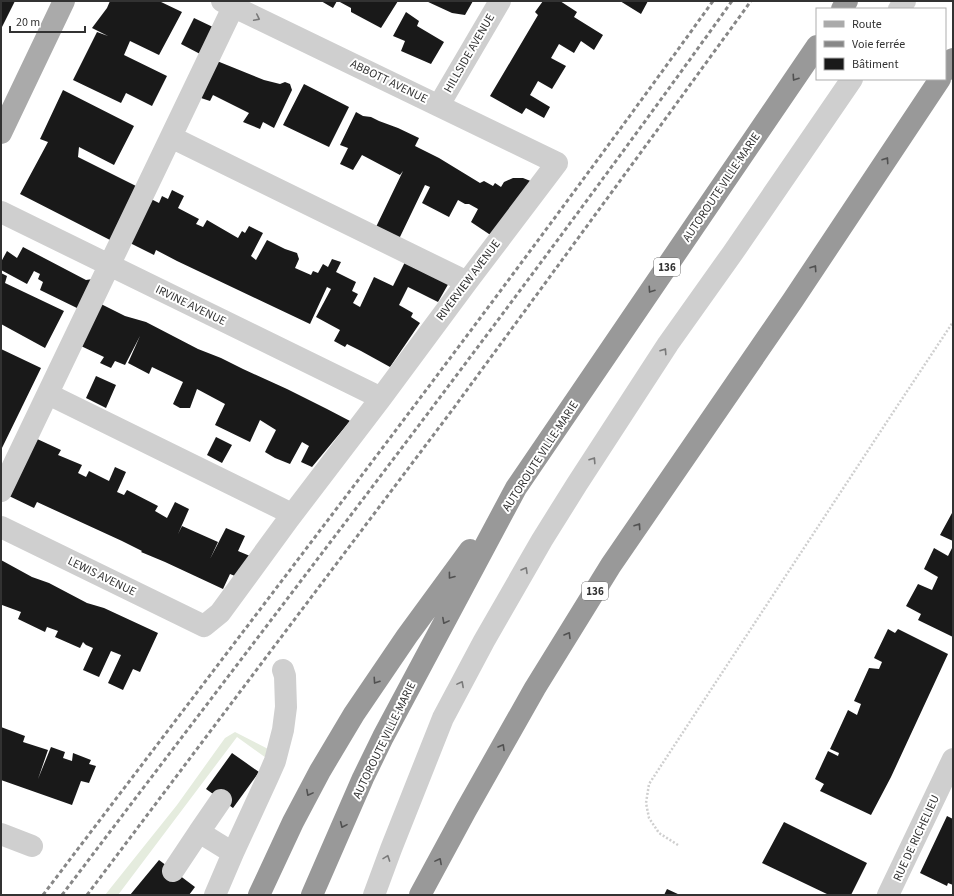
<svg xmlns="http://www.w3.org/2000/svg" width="954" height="896" viewBox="0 0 954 896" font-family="'Source Sans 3',sans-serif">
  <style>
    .green { fill: #e5ecde }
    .building { fill: #191919 }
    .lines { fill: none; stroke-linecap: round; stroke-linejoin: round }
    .path { stroke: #cfcfcf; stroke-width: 2.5; stroke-dasharray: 2 2; stroke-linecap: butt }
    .minor { stroke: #cfcfcf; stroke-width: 22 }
    .major { stroke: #aaa; stroke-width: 22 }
    .highway { stroke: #999; stroke-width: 22 }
    .rail { stroke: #878787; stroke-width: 3; stroke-dasharray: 4 3; stroke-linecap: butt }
    .oneway { stroke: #797979 }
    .oneway2 { stroke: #515151 }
    .labels { text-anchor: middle; stroke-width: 4; stroke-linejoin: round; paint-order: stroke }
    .shield { fill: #fff; stroke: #707070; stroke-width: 1 }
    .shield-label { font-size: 11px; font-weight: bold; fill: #323232 }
    .street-label { font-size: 12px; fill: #323232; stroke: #fff }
  </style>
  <rect width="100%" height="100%" fill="#fff"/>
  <path class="green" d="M235,732L272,751L269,760L237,737L118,895H105L177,805L225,738Z"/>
  <path class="building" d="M1,1H15L1,29Z
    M110,1H159L182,12L159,55L130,41L124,55L167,76L152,106L126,93L121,103L73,80L97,32L108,36L92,28L107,8Z
    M321,1H337L333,8Z
    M338,1H398L381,28L351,12V8Z
    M426,1H473L465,15L452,13Z
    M543,1H560L577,12L574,17L603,35L594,50L581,41L574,53L559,44L551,58L566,66L552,89L538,81L530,95L550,107L544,118L526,108L522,114L490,96L538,15L535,12Z
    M620,1H648L641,14Z
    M406,12L419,21L417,26L444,42L431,64L401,51L405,41L393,36Z
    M194,18L215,28L202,55L181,44Z
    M217,61L264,80L280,84L285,82L290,84L292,90L274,128L263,122L260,129L243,122L249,113L213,95L210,101L201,98Z
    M304,84L349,107L329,147L283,125Z
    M63,90L134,126L114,165L79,147L78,157L140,188L112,241L20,194L48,142L40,139Z
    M356,112L363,116L371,117L379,121L398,128L419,138L415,146L439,158L480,183L484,181L493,186L495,183L501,187L504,182L513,178H523L533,182L493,234H489L471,222L478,209L469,204H465L458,200L449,217L422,203L430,187L425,185L399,239L376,227L403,171L400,175L362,155L353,170L340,164L348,148L340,145Z
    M172,190L184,196L178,208L199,219L196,224L203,227L207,220L238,238L242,231L245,233L249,226L263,233L251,256L256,260L267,240L285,249L297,253L299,259L295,268L311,275L313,271L318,273L323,264L328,267L332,259L341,262L336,272L356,282L352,291L358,294L353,303L360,307L374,277L393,286L407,258L450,281L438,302L408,287L399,305L413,313L411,317L420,323L390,367L361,351L347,344L345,347L334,341L340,330L316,317L331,289L327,287L310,324L177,261L156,250L154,255L130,243L151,199L159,203L162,196L168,199Z
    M23,247L86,280L93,279L79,309L40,290L43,282L38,279L40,274L34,271L27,284L1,270V262L7,251L17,258Z
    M1,273L7,276L5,283L64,311L45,348L1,324Z
    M101,304L125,316L146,322L198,349L221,358L243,369L287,389L327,409L350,421L312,467L301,462L309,446L302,442L290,464L275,458L265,452L276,430L260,420L250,442L215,425L225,404L197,389L190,408H180L173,404L183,382L152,367L149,374L128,363L140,336L125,365L115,361L111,368L100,363L104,357L81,346Z
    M1,349L41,368L1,450Z
    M96,376L116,385L106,408L86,398Z
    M216,437L232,445L222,463L207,455Z
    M35,438L61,450L58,455L82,465L78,473L86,477L89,471L109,481L115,467L126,472L117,492L124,495L127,490L158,506L155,511L167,518L175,502L189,509L178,534L182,526L218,542L210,559L226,528L245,536L238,551L250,556L240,578L230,574L223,589L165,562L141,552L142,551L122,541L37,502L34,508L9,496Z
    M952,513L953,514V541L940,535Z
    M953,546V637L918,620L921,614L906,606L918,584L932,590L938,577L924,569L934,548L948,556Z
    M1,560L32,577L49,583L87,603L104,608L158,633L140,672L133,669L123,690L108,683L121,655L111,651L99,677L83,670L93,648L86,645L83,642L80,648L55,637L58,631L47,627L45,632L18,619L21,612L2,605L1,607Z
    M888,629L895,633L898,629L948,654L891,777L871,815L820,791L824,784L815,779L828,751L838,756L839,753L830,749L848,710L857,715L861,704L854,701L869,668L879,669L882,662L874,658Z
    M1,727L25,736L23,742L48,750L38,779L51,747L65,752L63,758L72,761L73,753L91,760L89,764L96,766L89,783L81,781L72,805L1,780Z
    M232,753L259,772L233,808L206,789Z
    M947,816L953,819V885L948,883L947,886L920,873Z
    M784,822L867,863L851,895H829L762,863Z
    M159,860L195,887L189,895H130Z
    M667,889L680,895H664Z"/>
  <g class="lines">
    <path class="path" d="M678,845L659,833L649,818L646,803L649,784L892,414L953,322"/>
    <path class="minor" d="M899,9L905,1
      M439,105L500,1
      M171,137L467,282
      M1,212L381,398
      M48,394L292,514
      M1,491L236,1
      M1,527L204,626L220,613L288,520L381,398L467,282L557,163L222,1
      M221,800L199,832L233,853
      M1,834L32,846
      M173,871L199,832
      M215,895L233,853L268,777L275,761L283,730L286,707L285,676L283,670
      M374,895L391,849L443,718L484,641L542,540L577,484L668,344L732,254L852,79
      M888,895L953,759"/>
    <path class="major" d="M1,133L64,1"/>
    <path class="highway" d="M842,9L847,1
      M945,71L953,59
      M259,895L293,822L320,771L354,714L407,636L470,550
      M312,895L363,778L383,737L516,488L817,46
      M420,895L466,810L535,688L611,565L793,300L940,79"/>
    <path class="rail" d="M43,895C268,598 496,303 713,1
      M62,895C287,598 515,304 732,1
      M87,895L453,409L658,129L751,1"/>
  </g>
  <defs><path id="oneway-chevron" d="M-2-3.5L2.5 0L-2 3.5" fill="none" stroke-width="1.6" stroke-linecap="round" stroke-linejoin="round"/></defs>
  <g class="oneway">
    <use href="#oneway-chevron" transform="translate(257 18) rotate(26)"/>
    <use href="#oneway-chevron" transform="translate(664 351) rotate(-57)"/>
    <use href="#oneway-chevron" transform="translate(593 460) rotate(-57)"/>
    <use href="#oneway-chevron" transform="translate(525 570) rotate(-60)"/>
    <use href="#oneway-chevron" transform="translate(461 684) rotate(-62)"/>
    <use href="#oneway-chevron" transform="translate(387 858) rotate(-70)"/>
  </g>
  <g class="oneway2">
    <use href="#oneway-chevron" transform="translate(795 78) rotate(124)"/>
    <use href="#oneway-chevron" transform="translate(886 160) rotate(-56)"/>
    <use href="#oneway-chevron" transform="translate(814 268) rotate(-56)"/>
    <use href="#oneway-chevron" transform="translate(651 290) rotate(124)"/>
    <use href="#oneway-chevron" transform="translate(638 526) rotate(-56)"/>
    <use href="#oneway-chevron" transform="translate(451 576) rotate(127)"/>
    <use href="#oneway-chevron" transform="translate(445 621) rotate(118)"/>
    <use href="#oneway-chevron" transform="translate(568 635) rotate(-59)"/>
    <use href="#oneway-chevron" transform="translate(376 681) rotate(124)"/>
    <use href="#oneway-chevron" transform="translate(502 747) rotate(-60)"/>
    <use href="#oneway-chevron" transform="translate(309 793) rotate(118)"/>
    <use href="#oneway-chevron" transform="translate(343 825) rotate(114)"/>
    <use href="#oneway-chevron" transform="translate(439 861) rotate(-62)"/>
  </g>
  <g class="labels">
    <g class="shield">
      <rect x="654" y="258" width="26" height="18" rx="3"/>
      <rect x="582" y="582" width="26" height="18" rx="3"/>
    </g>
    <g class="shield-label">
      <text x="667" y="271">136</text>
      <text x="595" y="595">136</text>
    </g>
    <g class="street-label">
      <text transform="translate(469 53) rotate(-60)" y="4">HILLSIDE AVENUE</text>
      <text transform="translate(389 81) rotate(26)" y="4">ABBOTT AVENUE</text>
      <text transform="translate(721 187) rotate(-56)" y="4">AUTOROUTE VILLE-MARIE</text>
      <text transform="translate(468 280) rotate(-53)" y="4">RIVERVIEW AVENUE</text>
      <text transform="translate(191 305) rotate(26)" y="4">IRVINE AVENUE</text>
      <text transform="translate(540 456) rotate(-57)" y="4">AUTOROUTE VILLE-MARIE</text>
      <text transform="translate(102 576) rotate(26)" y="4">LEWIS AVENUE</text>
      <text transform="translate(384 740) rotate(-64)" y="4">AUTOROUTE VILLE-MARIE</text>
      <text transform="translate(916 838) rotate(-65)" y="4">RUE DE RICHELIEU</text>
    </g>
  </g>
  <rect width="954" height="896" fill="none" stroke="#323232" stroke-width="4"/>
  <rect x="816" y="8" width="130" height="72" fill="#ffffff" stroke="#adadad"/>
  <rect x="824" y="21" width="20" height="6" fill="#aaaaaa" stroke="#adadad"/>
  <text x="852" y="28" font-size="12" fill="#323232">Route</text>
  <rect x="824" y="41" width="20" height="6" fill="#878787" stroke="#adadad"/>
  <text x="852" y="48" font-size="12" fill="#323232">Voie ferrée</text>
  <rect x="824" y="58" width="20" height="12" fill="#191919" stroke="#adadad"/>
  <text x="852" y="68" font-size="12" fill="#323232">Bâtiment</text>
  <path d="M10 26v6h75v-6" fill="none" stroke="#323232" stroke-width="2"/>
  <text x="16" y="26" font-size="12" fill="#323232" stroke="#ffffff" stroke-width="3" paint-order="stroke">20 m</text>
</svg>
